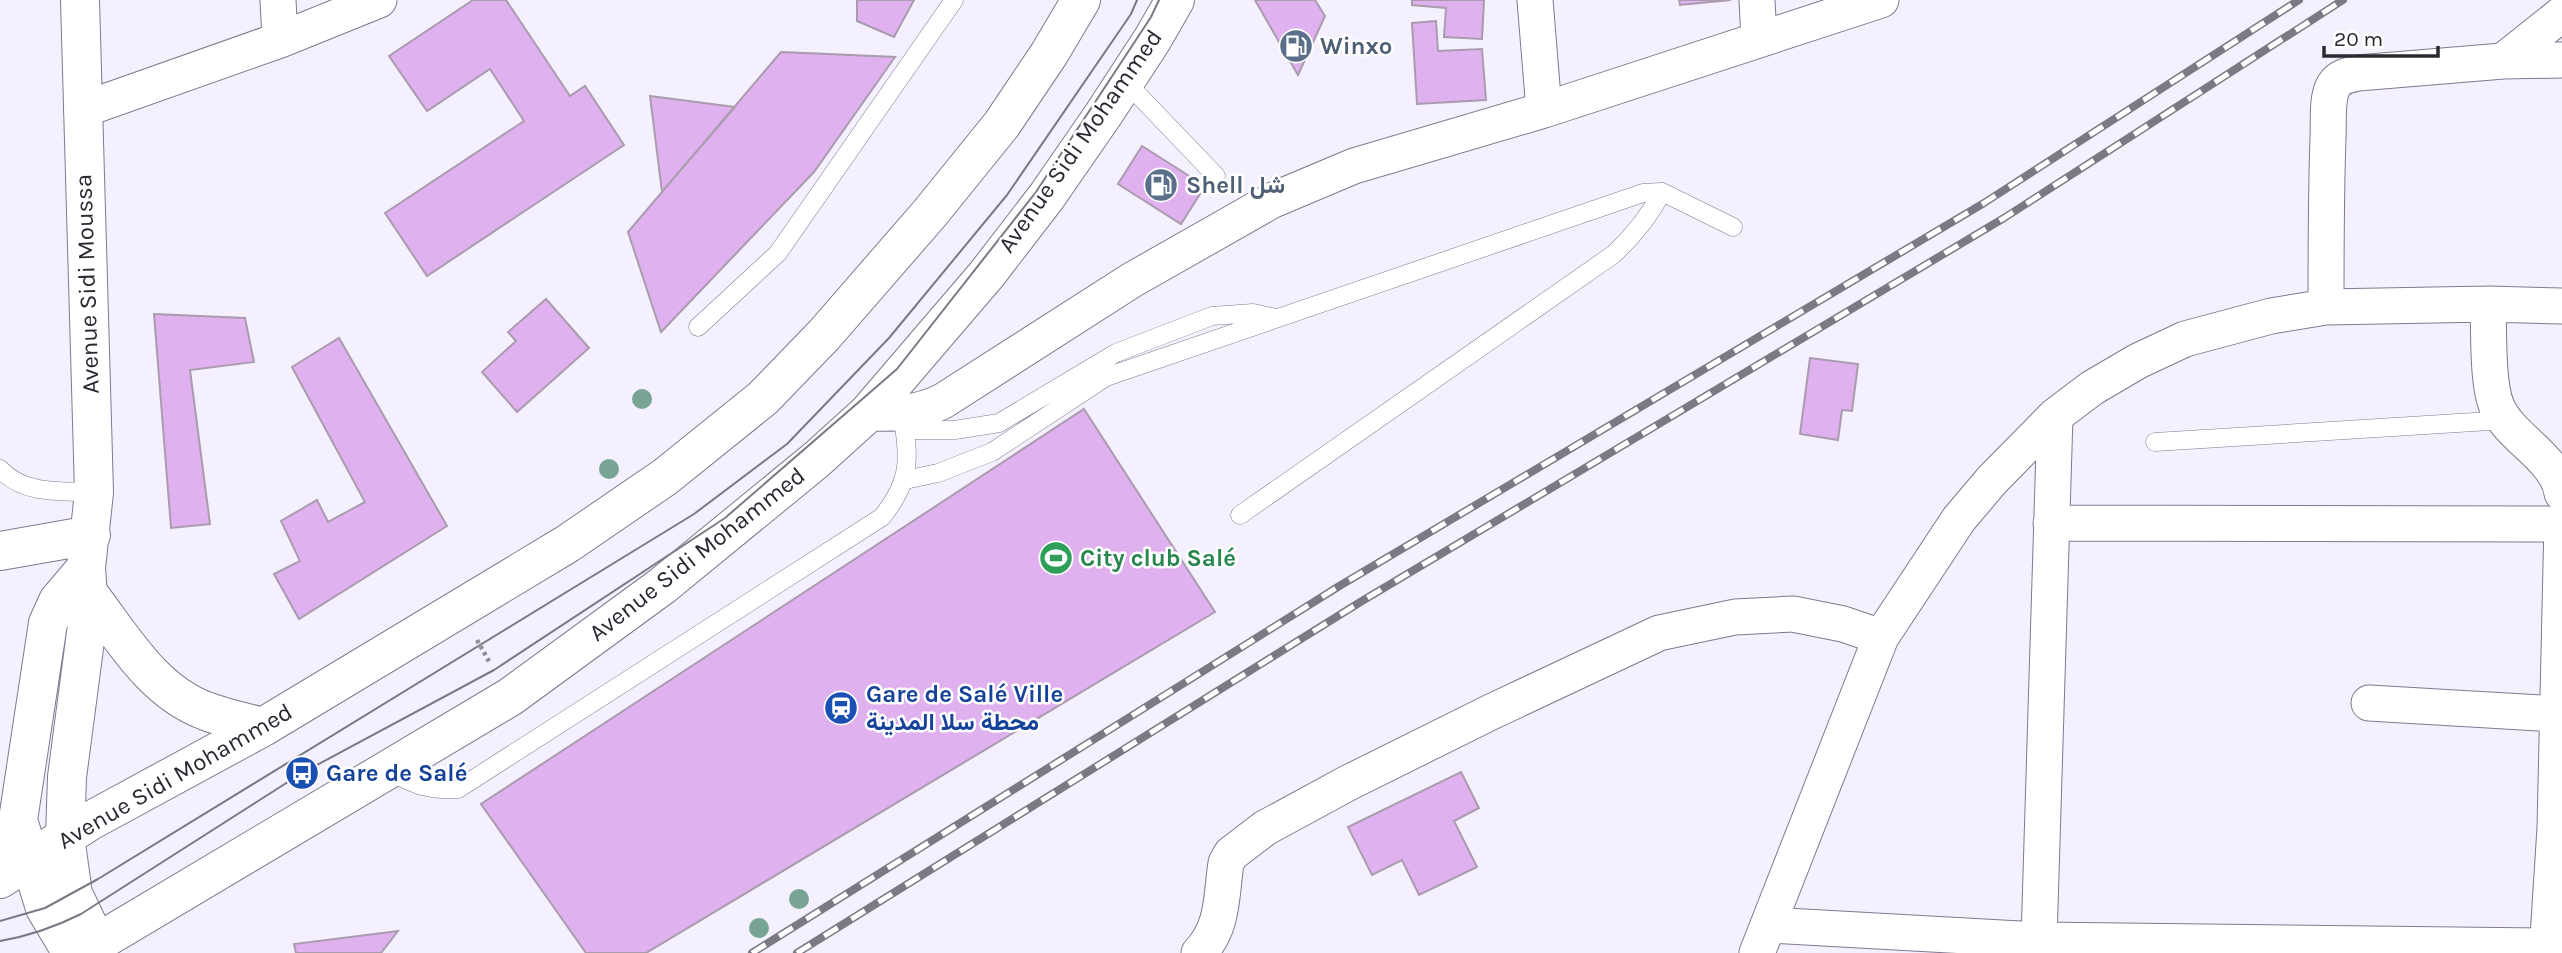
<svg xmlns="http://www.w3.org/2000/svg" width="2562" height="953" viewBox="0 0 2562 953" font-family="Karla,Vazirmatn,sans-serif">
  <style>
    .building { fill: #dfb2ef; stroke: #aa9baf; stroke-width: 2 }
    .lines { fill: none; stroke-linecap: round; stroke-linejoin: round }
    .lane-casing { stroke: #80798f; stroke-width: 19 }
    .street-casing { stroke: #80798f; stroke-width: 37 }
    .secondary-casing { stroke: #80798f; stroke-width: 40 }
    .primary-casing { stroke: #80798f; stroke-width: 40 }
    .path { stroke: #928f9a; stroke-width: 4.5; stroke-dasharray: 3.5 3.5; stroke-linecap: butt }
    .lane { stroke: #fff; stroke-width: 18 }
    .street { stroke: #fff; stroke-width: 35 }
    .secondary { stroke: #fff; stroke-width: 38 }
    .primary { stroke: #fff; stroke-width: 38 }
    .tram { stroke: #7c7984; stroke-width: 2 }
    .rail-casing { stroke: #7c7984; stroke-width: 8 }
    .rail { stroke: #fff; stroke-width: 5; stroke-dasharray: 16; stroke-linecap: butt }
    .tree { fill: #78a494 }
    .labels { text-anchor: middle; stroke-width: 5; stroke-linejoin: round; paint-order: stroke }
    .service-label { font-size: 24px; font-weight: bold; fill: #4e5e75; stroke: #fff; text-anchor: start }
    .street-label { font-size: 24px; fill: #2b2831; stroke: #fff }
    .leisure-label { font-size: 24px; font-weight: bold; fill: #27864d; stroke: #fff; text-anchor: start }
    .transit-label { font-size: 24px; font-weight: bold; fill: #164399; stroke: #fff; text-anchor: start }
  </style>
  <rect width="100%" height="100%" fill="#f4f0fe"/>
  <path class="building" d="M473,0H506L570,96L585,86L624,145L427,276L385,213L524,121L490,69L427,111L389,56Z
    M857,0H914L894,37L857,21Z
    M1255,0H1315L1325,16L1298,75Z
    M1412,0H1484L1482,39L1444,37L1446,8L1412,5Z
    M1679,0H1731L1680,5Z
    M1436,21L1438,51L1482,49L1486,100L1417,104L1412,23Z
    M781,52L895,57L814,172L661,332L628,232Z
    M650,96L735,107L662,192Z
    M1142,146L1205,186L1181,224L1118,184Z
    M546,299L589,348L517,412L482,372L516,341L508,332Z
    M154,314L245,318L254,362L190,370L210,524L171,528Z
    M339,338L447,526L299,619L274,574L300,561L281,521L317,500L328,522L365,502L292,367Z
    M1810,358L1858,364L1852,411L1842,410L1838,440L1800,434Z
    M1084,409L1215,612L646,953H586L481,804Z
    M1461,772L1479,808L1454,821L1477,867L1419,895L1402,860L1372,875L1348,827Z
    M398,931L381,953H296L294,944Z"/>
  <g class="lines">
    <g class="lane-casing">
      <path id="lane" d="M1125,81L1216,176
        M698,327L778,253L954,0
        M905,430H955L999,423L1116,353L1212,316L1253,313L1276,318
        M2155,442L2506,420
        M0,469C24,495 61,491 94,492
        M905,480L938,473L992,452L1106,377L1643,193L1662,192L1733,227
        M1240,515L1614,254C1634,235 1649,217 1662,192
        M385,769C414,784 425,791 458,789L882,517C911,481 910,458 902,414"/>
    </g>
    <g class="street-casing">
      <path id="street" d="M278,0L280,40
        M1535,0L1544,110
        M1757,0L1759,39
        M2503,61L2562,14
        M82,110L280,40L379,0
        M2488,304C2489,331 2487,384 2497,407C2510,438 2557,458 2562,493
        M2326,307C2326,250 2326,194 2328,138C2329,123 2326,98 2334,85C2340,76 2349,75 2358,73L2503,61L2562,60
        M868,413C895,414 917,414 943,401L1132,280L1271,201L1354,166L1544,110L1881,0
        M2051,523L2562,524
        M2369,703L2557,714
        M1769,925L2039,940L2547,946
        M2039,940L2055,416
        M1199,953C1224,927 1221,896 1226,863L1231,854L1265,828L1348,783L1491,712L1659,633L1735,617L1793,614L1843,624L1881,637
        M1757,953L1881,637L1959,519L1992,480L2055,416L2092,388L2138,361L2185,339L2271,316L2326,307L2488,304L2562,306
        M2547,953L2555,828L2562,522"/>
    </g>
    <g class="secondary-casing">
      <path id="secondary" d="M80,0L94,492L86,568L89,610L67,777L65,837L73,894L97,944
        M0,551L91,535
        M72,953L45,908L18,820L48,623L58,601L86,568"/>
    </g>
    <g class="primary-casing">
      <path id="primary" d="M89,594C122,637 153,692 206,711C224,718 244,722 263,727
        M0,856L18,820
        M0,879L90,821L263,727L567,544L665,477L763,398L824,335L930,213L1002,124L1049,54L1081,0
        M80,953L510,697L662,586L816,460L868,413L987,274L1047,196L1103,115L1152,40L1175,0"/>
    </g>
    <path class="path" d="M477,640L490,663"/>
    <use href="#lane" class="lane"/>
    <use href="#street" class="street"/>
    <use href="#secondary" class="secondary"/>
    <use href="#primary" class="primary"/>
    <path class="tram" d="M0,921L45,908L98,879L694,514L787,444L889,338L1007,195L1131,14L1137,0
      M0,941C29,936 55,927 81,914L302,773L494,670L725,518L897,369L1036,192L1151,17L1159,0"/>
    <g class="rail-casing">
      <path id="rail" d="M752,953L1341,585L1984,203L2299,0
        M797,953L1362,601L2004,218L2343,0"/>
    </g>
    <use href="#rail" class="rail"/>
  </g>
  <g class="tree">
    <circle cx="642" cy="399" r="10"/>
    <circle cx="609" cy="469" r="10"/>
    <circle cx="799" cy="899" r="10"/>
    <circle cx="759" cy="928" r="10"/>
  </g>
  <defs>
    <g id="fuel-disc" transform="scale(1.75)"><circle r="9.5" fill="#5c6f8a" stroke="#fff"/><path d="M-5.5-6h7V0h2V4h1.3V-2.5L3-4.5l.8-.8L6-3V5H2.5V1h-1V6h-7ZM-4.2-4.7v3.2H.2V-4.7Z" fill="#fff"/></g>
    <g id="stadium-disc" transform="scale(1.75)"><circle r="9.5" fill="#2e9e5b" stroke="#fff"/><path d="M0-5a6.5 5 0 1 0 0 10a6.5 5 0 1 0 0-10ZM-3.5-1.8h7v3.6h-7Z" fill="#fff"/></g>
    <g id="station-disc" transform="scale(1.75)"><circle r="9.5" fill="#1a4fb4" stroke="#fff"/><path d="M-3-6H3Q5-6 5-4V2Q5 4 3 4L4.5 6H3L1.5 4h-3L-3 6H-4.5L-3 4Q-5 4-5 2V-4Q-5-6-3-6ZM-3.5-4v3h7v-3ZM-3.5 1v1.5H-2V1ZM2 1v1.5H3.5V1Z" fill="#fff"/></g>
    <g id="bus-disc" transform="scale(1.75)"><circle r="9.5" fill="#1a4fb4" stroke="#fff"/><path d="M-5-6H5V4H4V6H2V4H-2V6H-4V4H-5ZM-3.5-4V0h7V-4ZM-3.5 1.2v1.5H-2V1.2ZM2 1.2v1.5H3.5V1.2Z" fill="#fff"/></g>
  </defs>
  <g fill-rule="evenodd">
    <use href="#fuel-disc" x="1296" y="46"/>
    <use href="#fuel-disc" x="1161" y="185"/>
    <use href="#stadium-disc" x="1056" y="558"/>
    <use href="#station-disc" x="841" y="708"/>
    <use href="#bus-disc" x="302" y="773"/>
  </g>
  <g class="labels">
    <g class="service-label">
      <text x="1320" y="54">Winxo</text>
      <text x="1186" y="193">Shell شل</text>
    </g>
    <g class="street-label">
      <text transform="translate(1080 141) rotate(-55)" y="8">Avenue Sidi Mohammed</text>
      <text transform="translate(87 284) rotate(-92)" y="8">Avenue Sidi Moussa</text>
      <text transform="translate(697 554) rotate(-38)" y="8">Avenue Sidi Mohammed</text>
      <text transform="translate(175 776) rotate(-30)" y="8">Avenue Sidi Mohammed</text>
    </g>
    <g class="leisure-label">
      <text x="1080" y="566">City club Salé</text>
    </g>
    <g class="transit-label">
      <text x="866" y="702">Gare de Salé Ville<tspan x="866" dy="28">محطة سلا المدينة</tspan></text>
      <text x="326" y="781">Gare de Salé</text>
    </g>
  </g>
  <path d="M2324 46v10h114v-10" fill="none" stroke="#2b2831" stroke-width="3.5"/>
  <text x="2334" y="46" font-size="21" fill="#2b2831" stroke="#ffffff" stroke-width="5" paint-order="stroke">20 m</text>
</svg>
